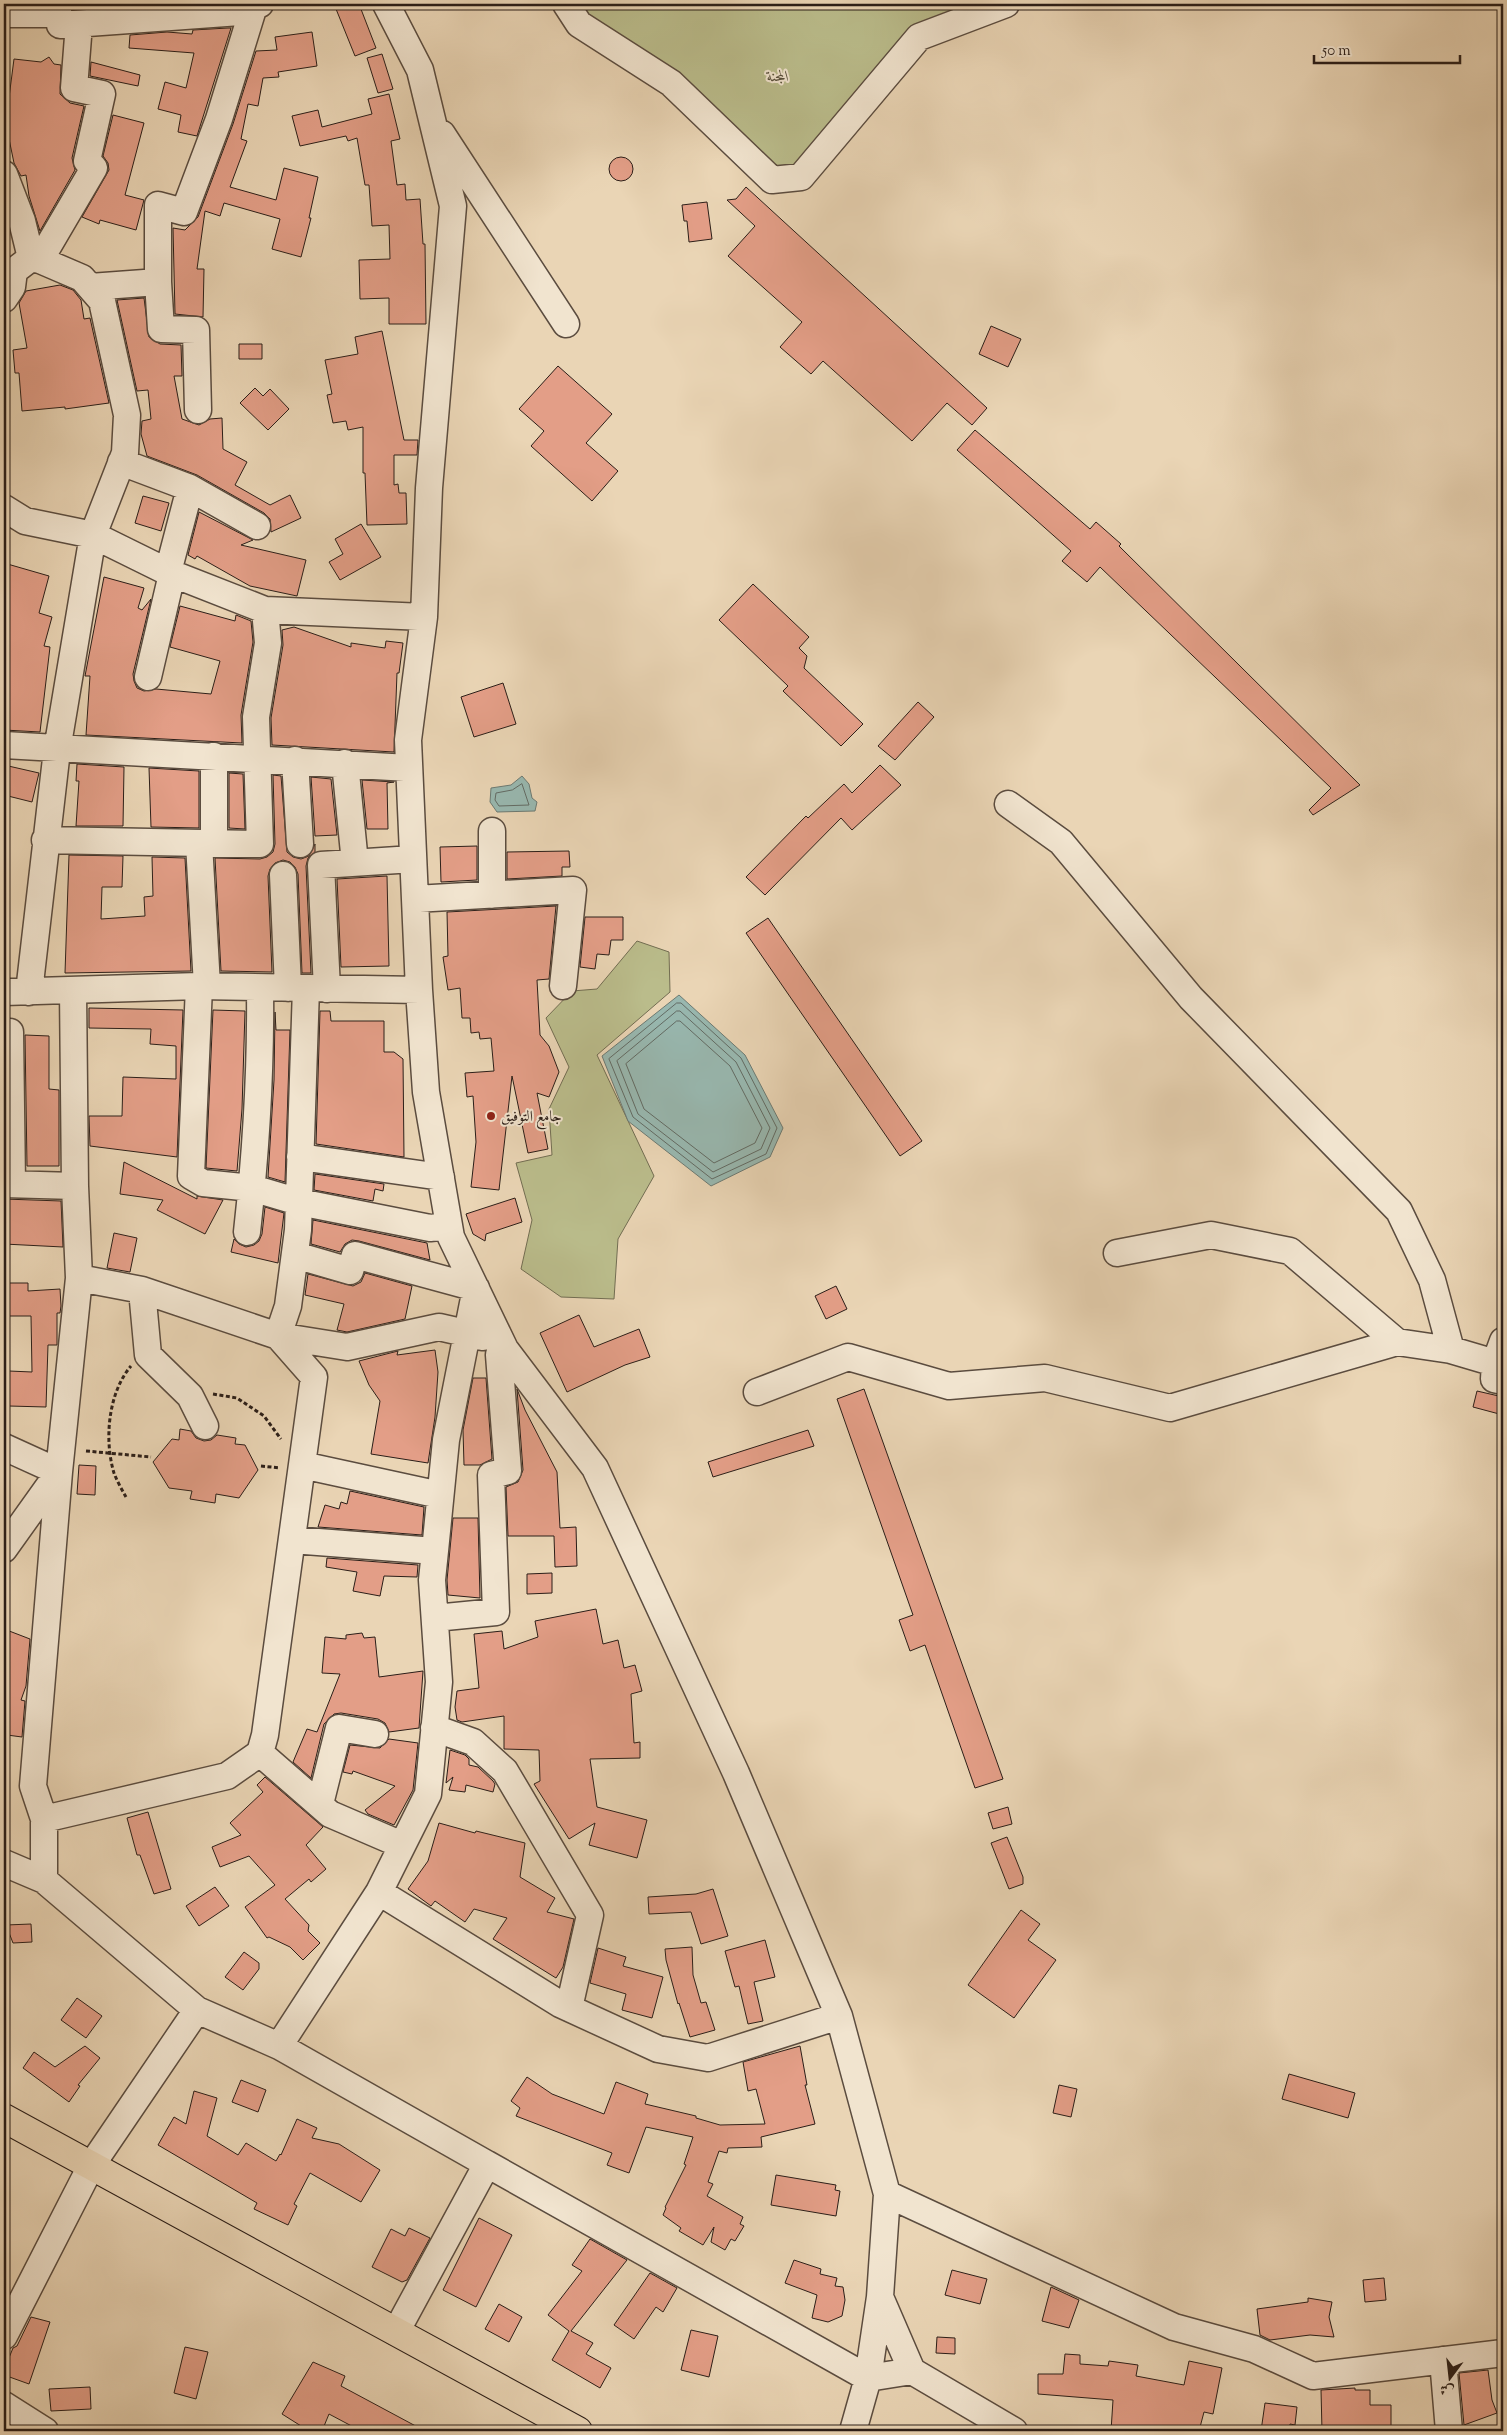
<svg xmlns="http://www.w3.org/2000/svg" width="1507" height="2435" viewBox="0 0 1507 2435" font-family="'Sorts Mill Goudy',Amiri,serif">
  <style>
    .green { fill: #babc8b; stroke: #726d52 }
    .water { fill: #98b8b0; stroke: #6c7a73 }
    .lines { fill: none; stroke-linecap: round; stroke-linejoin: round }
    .shore { stroke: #626b64; stroke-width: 1 }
    .building { fill: #e39e87; stroke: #2b1e18 }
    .minor-casing { stroke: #5b4c3f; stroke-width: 29 }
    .major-casing { stroke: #2b1e18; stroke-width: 30 }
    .path { stroke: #2b1e18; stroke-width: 3; stroke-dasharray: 4 2.5; stroke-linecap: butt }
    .minor { stroke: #f1e4cf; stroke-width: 26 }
    .major { stroke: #ead5b5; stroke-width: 28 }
    .poi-dot { fill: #8f2418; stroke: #f1e4cf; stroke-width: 2 }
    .labels { text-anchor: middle; stroke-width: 4; stroke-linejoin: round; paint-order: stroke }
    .park-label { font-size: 15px; font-style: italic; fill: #564d3a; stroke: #f1e4cf }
    .poi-label { font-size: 15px; fill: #2b1e18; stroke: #f1e4cf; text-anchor: start }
  </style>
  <rect width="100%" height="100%" fill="#ead5b5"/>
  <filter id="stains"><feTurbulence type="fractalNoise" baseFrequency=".004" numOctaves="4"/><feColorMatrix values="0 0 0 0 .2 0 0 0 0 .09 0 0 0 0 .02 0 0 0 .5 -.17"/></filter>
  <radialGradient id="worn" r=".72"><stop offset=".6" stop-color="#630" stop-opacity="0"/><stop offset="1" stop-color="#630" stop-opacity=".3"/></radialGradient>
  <path class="green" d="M572,4H969L907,34L790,171L777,172Z
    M637,941L669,952L670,992L597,1055L654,1176L618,1239L614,1299L561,1297L521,1269L532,1220L516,1163L552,1155L549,1109L569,1067L546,1018L572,991L597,989Z"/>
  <path class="water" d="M522,776L529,784L532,798L537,802L535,811L497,812L490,802L491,788L511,785Z
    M679,995L745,1055L783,1128L770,1157L711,1186L628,1121L602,1056Z"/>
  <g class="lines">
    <path class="shore" d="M522,784L529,805L499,806L495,800L496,793L512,790Z
      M677,1003H681L741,1058L777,1128L766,1154L712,1179L633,1117L609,1059Z
      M677,1011H680L736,1062L770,1128L761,1149L713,1172L638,1114L617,1061Z
      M677,1021H680L730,1066L762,1128L755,1143L714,1163L644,1109L626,1064Z"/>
  </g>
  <path class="building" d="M334,4H359L376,48L355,56Z
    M228,28H231L197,136L178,132L181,115L158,109L165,82L186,88L194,53L129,48L130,35L167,32L192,34L193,30Z
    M312,32L317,66L278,72L279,77L263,78L258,106L248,104L241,139L247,141L230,187L276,200L284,168L318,177L309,218H311L301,257L272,249L280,219L224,203L220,216L205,211L197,269H204L203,317L175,314L173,228L185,230L198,217L233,124L256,51L277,50L275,37Z
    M382,54L393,89L378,93L367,58Z
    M49,57L54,64L61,65L60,94L70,103L84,106L72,158L75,170L40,231L29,196L26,175L21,176L14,163L8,134L4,136L14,59L41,62Z
    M91,62L140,75L138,86L90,76Z
    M389,94L400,139L391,141L397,185L405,184L406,200L420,199L423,244H425L426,324H389V298L360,299L359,260L390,259L389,225L372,226L369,185H365L357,138L348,141L346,136L300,146L292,116L318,110L322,127L372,114L368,99Z
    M113,115L144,123L125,195L144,200L136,230L100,220L99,224L82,217L109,170L108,163L103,156Z
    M609 169a12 12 0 1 1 24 0a12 12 0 1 1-24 0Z
    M746,187L987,408L972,425L947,403L912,441L823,361L811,374L780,347L802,322L728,256L755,226L727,200L736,199Z
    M707,202L712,239L689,242L687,221H684L682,205Z
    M60,285L73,290L81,300L84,319L90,318L109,403L65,409V407L22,411L19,373H15L13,350L27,348L19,303L26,291Z
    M144,298L149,337L160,344L181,345L182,376H174L182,419L199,425L210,419L222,418L223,449L247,462L235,485L270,505L290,495L301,518L271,532L270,519L264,513L197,475L147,456L141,434L142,421L151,419L148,390L137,391L117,300Z
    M991,326L1021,339L1008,367L979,354Z
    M382,331L404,440H418L417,455H394V485L398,484L399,493H406L407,524L367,525L365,473H363V427L348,430L346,421L333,423L327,395L332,394L325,360L358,354L355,337Z
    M239,344H262V359H239Z
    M558,366L612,414L586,443L618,471L592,501L531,446L544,431L519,409Z
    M255,388L263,396L270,389L289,409L268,430L240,403Z
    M975,430L1090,529L1096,522L1121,544L1119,546L1360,785L1313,815L1309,810L1331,788L1100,567L1087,582L1062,561L1071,551L957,450Z
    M143,496L169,503L161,531L135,523Z
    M199,512L253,540L241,545L306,560L297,596L250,586L197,556L195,559L188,555Z
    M361,524L381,557L340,580L329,562L343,554L335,539Z
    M4,563L49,576L39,613L52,617L44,646L50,647L40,732L4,730L8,674L4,673Z
    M104,577L144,588L138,608L142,610L151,599L133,674L134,681L137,688L144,691L156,689L211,694L220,661L170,647L180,606L235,621L236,615L251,621L253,642L241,715L242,743L86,735L90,676H85Z
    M753,584L809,637L799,648L807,656L804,668L863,724L841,746L783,691L788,686L719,620Z
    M294,627L351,647V643L385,648L386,641L403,643L399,673H397L394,752L272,745L271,718L283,645L282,630Z
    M503,683L516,724L474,737L461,697Z
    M918,702L934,717L895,760L878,746Z
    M77,764L124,767L123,826H76L79,781H76Z
    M4,765L39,773L32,802L4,795Z
    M880,765L901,785L852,830L841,818L765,895L746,877L806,816L808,818L844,784L852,793Z
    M149,768L199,771V828L151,827Z
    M229,773L243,774L245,829L229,828Z
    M273,775L281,776L287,852L293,857L301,859L309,856L315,844V852L308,858L306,866L311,973H302L298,874L295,867L290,862L283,860L275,863L270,869L268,876L272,972L221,971L215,858L260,859L267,857L273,852L275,844Z
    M311,777L331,779L337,835L315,836Z
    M362,780L394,782L387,783L388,829H367Z
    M477,846V880L441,882L440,847Z
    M569,851L570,867H562V876L507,879V852Z
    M69,855L123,856L122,887H102L101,919L145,916L144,897L153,896L152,857L185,858L191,971L65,973Z
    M387,876L389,966L341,967L337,879Z
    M556,906L549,979L537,980L540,1035L549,1046L559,1072L549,1097L537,1093L548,1149L528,1153L512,1076L499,1190L471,1187L476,1142L473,1096L467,1097L465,1073L494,1071L491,1038L480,1039L479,1032L471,1033L470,1018H462L460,988L448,990L443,957L448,956L447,912Z
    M585,917H623V940H611L609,955L597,954L595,969L580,967Z
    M768,918L922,1141L900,1156L746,933Z
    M89,1008L183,1010L177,1157L90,1146L89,1116H122L123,1077L176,1079V1046L150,1044L151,1029L89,1028Z
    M213,1010L245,1011L242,1109L237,1171L206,1168Z
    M320,1011H330L331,1021H384V1052H394L403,1059L404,1157L316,1144Z
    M275,1012L276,1030H290L285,1182L268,1177L274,1080Z
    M25,1035L49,1036V1089L59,1090V1166H27Z
    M124,1162L197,1199V1196L223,1200L205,1234L157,1210L163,1200L120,1194Z
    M315,1174L384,1184L383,1191L375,1189L373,1201L314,1190Z
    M515,1198L522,1222L486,1234L485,1241L473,1234L466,1214Z
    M4,1199L61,1201L63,1247L4,1244Z
    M265,1207L284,1213L278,1263L231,1252L234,1239L239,1244L246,1247L254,1245L259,1241L262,1234Z
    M313,1220L427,1243L430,1260L359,1241L352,1240L345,1244L340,1252L311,1244Z
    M114,1233L137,1238L130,1272L107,1268Z
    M365,1273L412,1286L405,1319L347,1332L337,1330L344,1304L305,1295L308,1274L353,1286L361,1282Z
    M4,1283H28V1291L60,1289L61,1306L60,1313H57V1345H48L46,1407L9,1406V1371L32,1372L31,1316H4Z
    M836,1286L847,1309L826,1319L815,1296Z
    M579,1315L594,1347L639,1329L650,1357L625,1365L567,1392L540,1333Z
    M435,1350L438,1372L435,1417L428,1463L371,1454L380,1401L369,1385L359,1361L398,1351L397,1355Z
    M473,1378H486L492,1459L480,1465H464L463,1430Z
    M517,1389L525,1410L557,1472L560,1528L576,1527L577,1566L555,1567L554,1536H508L506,1487L518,1482L523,1470Z
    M864,1389L1003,1779L975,1788L925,1645L910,1651L899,1620L913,1615L837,1399Z
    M1477,1391L1503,1397V1415L1473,1407Z
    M180,1429L191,1431L196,1438L204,1441L211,1440L217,1435L236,1438L235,1444L245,1445L258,1470L239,1498L216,1494L215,1503L190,1499L192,1491L169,1488L153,1462L172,1439L179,1440Z
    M808,1430L814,1446L713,1477L708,1462Z
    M79,1465L96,1466L95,1495L77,1494Z
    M350,1491L424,1507L422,1535L318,1527L325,1505L339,1509L341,1502L347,1504Z
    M453,1518H478L480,1598L448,1595L447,1580Z
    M327,1558L418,1565L417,1577L384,1576L380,1596L353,1591L357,1572L326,1567Z
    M552,1573V1593L527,1594V1574Z
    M596,1609L603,1644L618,1640L624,1668L635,1665L642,1691L631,1694L634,1743L640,1742V1758L590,1759L597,1807L647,1820L637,1858L589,1845L595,1823L569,1839L534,1784L540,1781L539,1750L504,1749V1716L462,1722L457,1720L455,1707L457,1691L479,1688L474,1634L502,1631L504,1649L538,1637L535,1621Z
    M4,1629L30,1639L26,1686L21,1700L25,1701L22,1737L7,1735L5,1741Z
    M362,1633L364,1638L375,1637L379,1677L423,1671L419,1728L389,1732L385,1723L378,1719L341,1713L334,1714L324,1724L311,1778L293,1762L307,1729L317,1732L340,1674L322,1673L325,1637L346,1639V1635Z
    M389,1739L418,1743L413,1790L394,1825L368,1814L365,1810L395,1786L353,1771L352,1774L343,1772L350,1745L380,1748Z
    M450,1750L465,1755L469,1759V1765L478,1767L493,1781L495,1784L493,1792L466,1785L465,1792L449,1790L453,1777L446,1783Z
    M265,1777L323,1827L306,1845L326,1869L311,1882L309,1879L285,1899L309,1925L308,1931L320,1943L303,1960L290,1947L269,1937L267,1938L245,1907L275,1885L249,1856L220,1867L212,1847L241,1835L230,1823L263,1792L257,1785Z
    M1008,1807L1012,1824L993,1829L988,1813Z
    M148,1812L171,1889L154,1894L140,1855H137L127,1818Z
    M439,1823L475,1833L476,1831L525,1843L520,1877L555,1898L547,1912L574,1919L563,1967L556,1978L493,1939L507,1918L474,1909L465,1922L435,1901L431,1906L408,1889L428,1861Z
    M1007,1837L1023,1877V1884L1009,1889L991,1843Z
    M215,1887L229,1906L199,1926L186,1906Z
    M713,1889L728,1936L701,1944L691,1912L649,1914L648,1897L696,1894Z
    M1021,1910L1040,1924L1028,1940L1056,1960L1014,2018L968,1985Z
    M31,1924L32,1942L13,1943L6,1925Z
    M765,1940L775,1977L754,1982L763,2021L748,2024L739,1986L735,1987L725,1951Z
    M692,1947L693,1975L701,2003L706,2002L715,2030L690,2037L679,2003L678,2004L666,1960L665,1949Z
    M598,1948L626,1957L623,1966L663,1977L652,2018L622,2010L626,1994L590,1983Z
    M244,1952L259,1963V1969L243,1990L225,1977Z
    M77,1998L102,2016L86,2038L61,2020Z
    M85,2046L100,2058L78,2085L80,2086L69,2102L23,2068L34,2052L55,2067Z
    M800,2046L807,2085H805L815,2124L761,2137L762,2147L728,2148L727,2153L719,2151L708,2182L713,2184L707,2196L743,2217L740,2224L744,2226L735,2241L731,2239L725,2250L711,2242L714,2227L703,2245L679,2231L681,2228L663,2215L666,2208L665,2207L686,2165L684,2164L693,2137L646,2127L629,2173L607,2165L612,2153L516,2116L520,2108L511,2101L527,2077L552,2094L604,2114L616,2082L648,2094L645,2104L696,2116V2118L720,2125L765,2124L756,2089L748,2091L743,2062Z
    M1289,2074L1355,2093L1348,2118L1282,2099Z
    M241,2080L266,2090L258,2112L232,2102Z
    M1059,2085L1077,2089L1071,2117L1053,2113Z
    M194,2091L217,2098L207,2136L238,2155L246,2143L276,2161L280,2154L281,2155L297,2119L317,2128L312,2138L339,2144L380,2170L361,2202L310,2173L294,2204L297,2206L288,2225L254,2209L257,2203L158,2145L174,2117L186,2124Z
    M776,2175L836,2185L835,2190L840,2191L836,2216L771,2205Z
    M479,2218L512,2235L476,2307L443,2290Z
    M409,2228L430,2238L407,2280L402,2282L372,2267L391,2229L405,2236Z
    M590,2239L627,2260L571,2331L593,2343L586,2354L611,2368L600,2388L552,2360L569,2331L548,2315L582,2271L572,2265Z
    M794,2260L821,2269L820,2274L837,2278L835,2286L843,2287L845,2300L842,2316L828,2322L812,2318L817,2295L785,2283Z
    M952,2270L987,2279L980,2304L945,2295Z
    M650,2273L677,2288L663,2312L656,2307L634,2339L614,2325Z
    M1384,2278L1386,2300L1365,2302L1363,2280Z
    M1051,2287L1079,2300L1069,2328L1042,2321Z
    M1308,2298L1332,2302L1329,2317L1334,2337L1310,2335L1270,2340L1260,2335L1257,2309L1308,2302Z
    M499,2304L522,2317L509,2342L485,2329Z
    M31,2317L50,2322L29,2384L4,2375V2370L13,2348L17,2346Z
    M691,2330L718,2336L709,2377L681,2370Z
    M937,2337L955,2338V2354L936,2353Z
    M185,2347L208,2352L196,2399L174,2393Z
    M1065,2354L1080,2355V2364L1108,2366L1109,2361L1138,2365L1136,2376L1184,2385L1189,2361L1222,2368L1213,2414L1204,2412L1199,2431H1111L1113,2400L1038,2394V2374H1063Z
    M313,2362L345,2376L341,2386L425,2431H361L329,2414L322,2431H309L282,2414Z
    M1488,2370L1492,2400L1497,2413L1464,2425L1459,2373Z
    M90,2387L91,2409L51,2411L49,2389Z
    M1355,2388V2390H1370V2405H1391V2431H1322L1321,2390Z
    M1265,2403L1297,2407L1295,2425L1290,2424L1289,2431H1261Z
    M4,2423L16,2430L15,2431H4Z"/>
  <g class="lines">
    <g class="minor-casing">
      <path id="minor" d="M57,4L60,25L240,12L260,4
        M386,4L420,70L453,206L429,488L424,617L408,740L419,990L426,1092L451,1237L505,1349L595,1468L736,1773L839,2016L887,2194L1174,2327L1254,2349L1313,2376L1503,2353
        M566,4L579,24L671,83L772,180L801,177L919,37L1006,4
        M4,14H58
        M442,134L566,324
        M4,174L22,221L31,258L14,271L12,287L4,299
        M40,260L94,168L87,161L102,94L74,88L79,24
        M158,282L161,329L196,330L198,410
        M90,287L158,282V205L184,212L219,119L254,6
        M121,462L190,488L257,526
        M4,508L25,521L93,535L168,572L265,610L424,617
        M168,572L190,488
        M148,677L172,574
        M4,745L409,768
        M214,756V843
        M295,760L300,844
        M345,763L355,863
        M1008,804L1061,842L1191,998L1399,1211L1432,1280L1451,1350L1495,1363
        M45,840L260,844L256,717L268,643L265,610
        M199,843L207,986
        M283,875L288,988
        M492,895V831
        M415,899L573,890L563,986
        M199,986L191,1176L203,1183L252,1188L299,1202L430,1228L449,1226
        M306,988L298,1230L288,1306L278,1336L347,1347L439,1327L483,1337
        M327,989L321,865L413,859
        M4,992L199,986L419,990
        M29,992L57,750L93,535L125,453L127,415L102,301L82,278L40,260L31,258
        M10,1032L12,1184
        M300,1157L441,1177
        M4,1184L75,1186L73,990
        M247,1232C256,1151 261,1069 260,988
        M1117,1253L1211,1235L1290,1251L1397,1342L1451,1350
        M142,1290L148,1355L190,1396L205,1426
        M1503,1341L1495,1363L1494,1379L1503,1381
        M757,1392L848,1357L949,1386L1045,1378L1170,1408L1397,1342
        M4,1447L59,1472L33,1786L44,1819V1880
        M302,1465L440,1495
        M292,1540L435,1551
        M4,1549L59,1472L79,1278L75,1186
        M435,1618L496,1612L491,1475L508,1471L499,1355L505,1349
        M434,1728L473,1742L505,1771L590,1915L569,2008
        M260,1753L330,1814L402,1845
        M320,1804L339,1728L375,1734
        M44,1819L227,1776L260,1753L265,1735L314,1377L278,1336L142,1290L79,1278
        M4,1863L44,1880L197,2010
        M379,1892L560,2004L658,2049L708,2058L839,2016
        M279,2046L379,1892L428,1794L439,1682L432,1580L435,1551L446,1440L476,1288L355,1255L350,1271L295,1255
        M487,2164L868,2378L912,2371
        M880,2297L912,2371L1014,2431
        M4,2336L91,2166L197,2010L279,2046L487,2164L396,2332
        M1443,2360L1449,2431
        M4,2405L45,2431
        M853,2431L868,2378L880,2297L887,2194"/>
    </g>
    <g class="major-casing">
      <path id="major" d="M4,2118L578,2431"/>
    </g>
    <path class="path" d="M213,1394L237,1398L264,1416L281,1439
      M86,1451L151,1457
      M261,1466L280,1468
      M126,1497C122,1490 117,1481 114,1473C104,1440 108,1393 131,1366"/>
    <use href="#minor" class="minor"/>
    <use href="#major" class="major"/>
  </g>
  <circle class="poi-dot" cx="491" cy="1116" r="5"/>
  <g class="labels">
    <g class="park-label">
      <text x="778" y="81">المجنة</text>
    </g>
    <g class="poi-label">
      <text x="501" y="1121">جامع التوفيق</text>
    </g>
  </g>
  <rect width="1507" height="2435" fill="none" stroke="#ead5b5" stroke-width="20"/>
  <rect x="5" y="5" width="1497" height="2425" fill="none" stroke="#2b1e18" stroke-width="2.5"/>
  <rect x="10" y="10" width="1487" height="2415" fill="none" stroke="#2b1e18"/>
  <g transform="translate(1450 2378) rotate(195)" stroke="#f1e4cf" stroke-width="4" paint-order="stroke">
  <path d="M0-4L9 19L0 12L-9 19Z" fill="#2b1e18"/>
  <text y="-8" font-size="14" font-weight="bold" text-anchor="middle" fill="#2b1e18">ش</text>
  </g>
  <path d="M1314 55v8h146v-8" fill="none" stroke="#2b1e18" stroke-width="2.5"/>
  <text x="1322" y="55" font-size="15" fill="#2b1e18" stroke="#f1e4cf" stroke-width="4" paint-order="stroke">50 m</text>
  <rect width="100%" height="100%" filter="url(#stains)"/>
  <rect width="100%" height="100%" fill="url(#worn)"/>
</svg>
